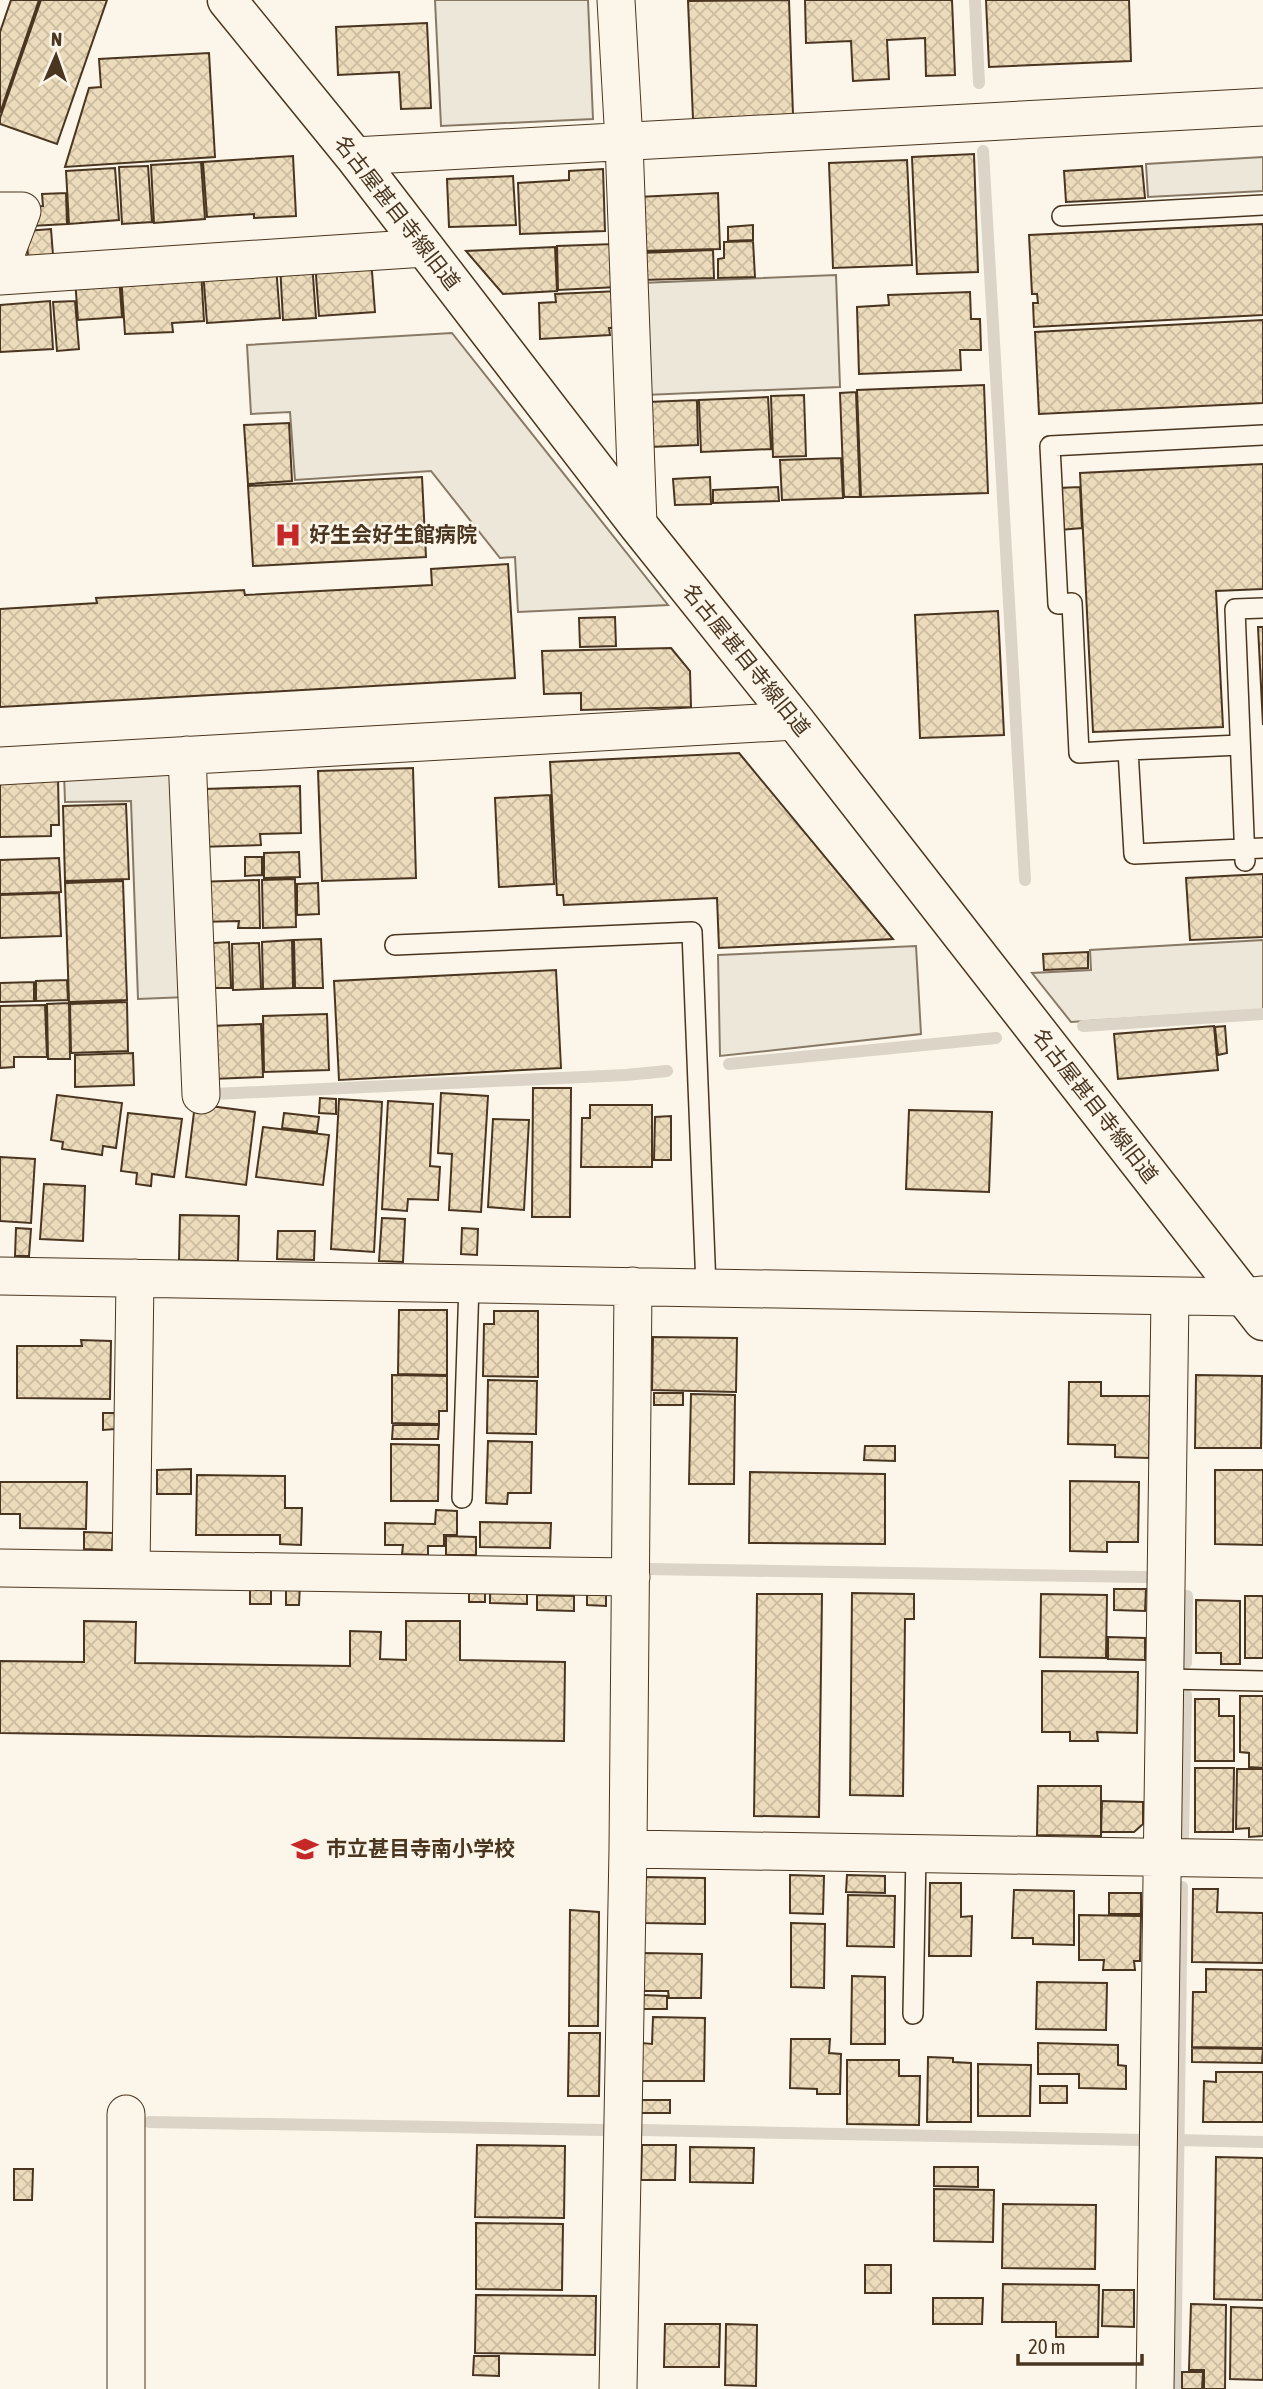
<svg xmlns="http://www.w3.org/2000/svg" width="1263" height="2389" viewBox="0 0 1263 2389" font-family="'Asap Condensed','Noto Sans JP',sans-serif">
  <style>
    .parking { fill: #ede7d9; stroke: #887966; stroke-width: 2 }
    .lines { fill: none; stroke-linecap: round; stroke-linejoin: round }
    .stream { stroke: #dcd4c6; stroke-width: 12 }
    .building { fill: url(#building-cross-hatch); stroke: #4a3520; stroke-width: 2 }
    .lane-casing { stroke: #4a3520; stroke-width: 22 }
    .street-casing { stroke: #4a3520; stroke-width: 39 }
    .secondary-casing { stroke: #4a3520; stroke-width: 41 }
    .lane { stroke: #fbf6e9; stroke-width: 19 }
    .street { stroke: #fbf6e9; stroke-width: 37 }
    .secondary { stroke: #fbf6e9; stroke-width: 38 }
    .labels { text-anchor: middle; stroke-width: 5; stroke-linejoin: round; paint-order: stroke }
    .street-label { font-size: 21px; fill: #4a3520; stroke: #fbf6e9 }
    .poi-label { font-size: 21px; font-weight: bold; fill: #4a3520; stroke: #fbf6e9; text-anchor: start }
  </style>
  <defs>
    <pattern id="building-cross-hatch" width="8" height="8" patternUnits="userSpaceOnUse" patternTransform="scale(1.75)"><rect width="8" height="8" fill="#ecdcbc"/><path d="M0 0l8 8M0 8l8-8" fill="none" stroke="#ccbda1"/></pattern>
  </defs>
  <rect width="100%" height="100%" fill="#fbf6e9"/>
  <path class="parking" d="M435,0H588L593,119L441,126Z
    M1263,157V191L1148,197L1146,164Z
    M836,275L840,387L645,395L640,283Z
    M452,333L668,605L518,612L515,557L500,558L431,471L295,480L290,412L251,414L247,345Z
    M180,768L187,997L138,999L131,801L65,802L64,772Z
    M1263,940V1010L1071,1022L1032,973L1091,970L1090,950Z
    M916,946L921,1034L720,1056L718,955Z"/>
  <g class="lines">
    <path class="stream" d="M975,0L979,83
      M983,151L1025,880
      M1083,1026L1263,1014
      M729,1064L996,1038
      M214,1094L626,1075L667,1071
      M647,1569L1146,1577
      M1186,1663L1187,1596
      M1183,1836L1186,1695
      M149,2122L604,2130
      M642,2130L1143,2140
      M1175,2140L1263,2142
      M1175,2389L1182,1887"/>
  </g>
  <path class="building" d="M11,0H39L0,113V32Z
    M41,0H107L57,144L0,124V118Z
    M789,0L793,115L693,119L688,1Z
    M805,0H952L955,75L926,76L925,38L887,40L889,79L853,81L851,41L806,43Z
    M986,0H1129L1131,61L989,67Z
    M427,23L431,108L401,109L399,72L338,75L336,27Z
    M209,53L215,157L65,167L89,88L101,87L99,59Z
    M974,154L978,272L917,274L912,157Z
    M293,156L296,216L254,218V214L207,217L203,162Z
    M907,160L912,265L833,268L829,163Z
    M201,162L205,219L154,223L151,165Z
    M148,166L152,222L122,224L119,167Z
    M1142,166L1145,198L1066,202L1064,171Z
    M115,168L119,220L69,224L66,171Z
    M603,169L605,231L520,234L518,183L569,180V171Z
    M513,176L516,225L449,227L447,179Z
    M66,193L67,224L31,226L29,207L43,206L42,194Z
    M718,193L720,249L640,251L638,197Z
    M1263,224V315L1034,327L1033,303H1038L1037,294H1032L1029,235Z
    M753,225V240L728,241V227Z
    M51,229L53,255L28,257L26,231Z
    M753,241L755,277L718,278V259L724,258V242Z
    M615,244L617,287L558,290L557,246Z
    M555,247L557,291L503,294L466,251Z
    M713,250L714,278L642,280L641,253Z
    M371,258L375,312L319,316L315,262Z
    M312,262L316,318L283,320L280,264Z
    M276,266L280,318L207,323L203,271Z
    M201,270L204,321L172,323L173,332L125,334L121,275Z
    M119,276L122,317L78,320L75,279Z
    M619,291L621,328H609L610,335L540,339L539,303L556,302L555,294Z
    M970,292L971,319H980L981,350H960L961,370L859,374L857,307L889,305L888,295Z
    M50,301L53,349L0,352V305Z
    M75,301L79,349L57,351L53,302Z
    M1263,320V403L1039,414L1035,332Z
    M984,385L988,493L861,497L857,390Z
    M856,392L860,497H844L840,393Z
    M804,395L806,456L773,457L771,396Z
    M768,397L771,449L701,452L699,400Z
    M697,400L698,445L650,447L648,402Z
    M289,423L292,481L248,484L244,425Z
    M841,458L843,498L782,500L780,460Z
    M1263,464V589L1216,591L1223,727L1093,732L1080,473Z
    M422,477L426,557L253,566L248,486Z
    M710,477L711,504L675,505L673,479Z
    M778,487L779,501L713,503V490Z
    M1080,487L1082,528L1060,530L1058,488Z
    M508,564L515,678L0,707V609L97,603L96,598L244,590L245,595L432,585L431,569Z
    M998,611L1004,735L920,738L915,615Z
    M615,617L616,646L580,647L579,618Z
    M1258,627H1263V725Z
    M671,648L690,671L691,707L581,710V693L544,694L542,651Z
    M739,753L893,939L719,948L717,898L564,905L563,895H557L550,762Z
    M413,768L416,878L322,881L318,771Z
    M58,778L59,825H51V836L0,837V780Z
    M300,786L301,833L260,834L261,845L198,847L204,789Z
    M550,795L554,884L499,887L495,798Z
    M126,804L129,879L65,881L63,806Z
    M299,852L300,877L264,878V853Z
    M245,857H262V875L245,876Z
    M59,858L61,892L0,894V860Z
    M1263,874V937L1190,940L1186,878Z
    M295,879L296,927L263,928L262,880Z
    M259,880L260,928H238L239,921L199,922L197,882Z
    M123,881L127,1000L69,1002L65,883Z
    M318,883L319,914L297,915V884Z
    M59,893L61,936L0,938V895Z
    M321,939L323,988H295L294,940Z
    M292,940L293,988L263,989L262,942Z
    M229,942L231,988H202L200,944Z
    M259,943L261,989L233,990L232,944Z
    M1088,952V968L1044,970L1043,954Z
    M556,970L561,1068L339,1080L334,981Z
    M67,980L68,1000L36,1001V981Z
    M34,982V1001L0,1002V983Z
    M127,1002L128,1051L71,1053L70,1004Z
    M69,1003L70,1059H48L47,1004Z
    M45,1005L47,1057H14V1067L0,1068V1006Z
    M327,1014L329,1070L264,1072L263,1016Z
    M261,1024L263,1077L212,1079L210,1026Z
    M1214,1026L1218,1070L1118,1079L1114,1034Z
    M1225,1026L1227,1053L1218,1055L1215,1027Z
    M133,1053L134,1085L75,1087V1055Z
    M533,1088H571L570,1217H532Z
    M441,1093L488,1096L481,1212L449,1210L452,1154L438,1153Z
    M57,1095L122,1103L116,1148L103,1146L102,1155L62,1149L63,1142L51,1140Z
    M320,1098L336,1099V1114L319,1113Z
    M339,1099L382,1102L374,1252L331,1249Z
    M388,1101L433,1104L430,1166L440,1167L438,1200L408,1199L407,1211L382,1209Z
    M195,1104L255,1112L246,1185L186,1177Z
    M590,1105H652V1167H581L582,1118H590Z
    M909,1110L992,1112L989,1192L906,1189Z
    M128,1113L182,1119L174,1177L152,1174L151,1186L136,1184L137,1173L121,1171Z
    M284,1113L319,1117L317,1132L282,1128Z
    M671,1116V1160H654L655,1117Z
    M493,1119L529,1120L524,1210L488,1207Z
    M263,1127L329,1135L323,1185L256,1177Z
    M0,1157L35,1159L31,1223L0,1221Z
    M44,1184L85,1186L83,1241L40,1239Z
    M180,1215L239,1216L238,1261L179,1260Z
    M382,1218L405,1219L403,1262L379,1261Z
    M16,1228L31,1229L29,1256H15Z
    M462,1228L478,1229L477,1255L461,1254Z
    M278,1231H315L314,1260L277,1259Z
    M399,1310H447V1375L398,1374Z
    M494,1311H538V1377L483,1376L484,1324H494Z
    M653,1337L737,1338L736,1392L652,1390Z
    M81,1340L111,1341L110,1399L17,1398V1346H82Z
    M392,1375L447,1376V1411H439V1424L392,1423Z
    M1196,1375L1262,1376L1261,1448H1195Z
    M488,1380L537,1381L536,1434L487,1433Z
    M1069,1382H1101V1396H1150L1149,1458L1115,1457V1445L1068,1444Z
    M654,1393H683V1405H654Z
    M691,1394L735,1395L734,1484H689Z
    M103,1413H115V1429L103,1430Z
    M393,1425H439L438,1439H392Z
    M488,1441L532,1442L531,1493H508L507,1504L486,1503Z
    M391,1444L439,1445L438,1501H391Z
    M865,1446H895V1461L864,1460Z
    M191,1469V1494H157V1470Z
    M1215,1470H1263V1545L1215,1544Z
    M750,1472L885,1474V1544L749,1543Z
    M197,1475L285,1476V1508H302L301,1545L280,1544V1535H196Z
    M1070,1481L1139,1482L1138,1542H1107V1552L1070,1551Z
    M0,1482H87L86,1529L20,1528V1514H0Z
    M436,1510L457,1511V1535H444V1546H428V1555L402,1554L403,1545H385V1523L435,1524Z
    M480,1522L551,1523L550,1548L480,1547Z
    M84,1532L113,1533L112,1550L84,1549Z
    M446,1536L476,1537V1555H446Z
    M286,1583H300L299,1605H286Z
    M469,1586L485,1587V1602H469Z
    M490,1586H527V1604L490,1603Z
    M250,1589L271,1590V1604H250Z
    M1114,1589H1146L1145,1611L1114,1610Z
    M587,1590L606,1591V1606L587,1605Z
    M852,1593L914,1594V1619H905L903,1796L850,1795Z
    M757,1594H822L819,1817L754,1816Z
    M1041,1594L1107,1595L1106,1658L1040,1657Z
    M537,1595L574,1596V1611L537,1610Z
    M1245,1596H1263V1658H1245Z
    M1196,1600L1240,1601V1664H1221V1653H1196Z
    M84,1621L136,1622L135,1663L350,1666V1631L381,1632L380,1659L406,1660V1621H460V1660L565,1662L564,1741L0,1733V1661L84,1662Z
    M1108,1637L1145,1638V1660L1108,1659Z
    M1042,1671L1138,1672L1137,1733L1097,1732L1098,1741H1070V1732H1042Z
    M1240,1696H1263V1768L1249,1767V1753L1240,1752Z
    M1195,1699H1219V1716H1234V1761H1195Z
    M1195,1768H1234L1233,1832H1195Z
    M1237,1769H1263V1836L1249,1837V1828L1236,1829Z
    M1038,1786H1101V1836L1037,1835Z
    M1102,1801L1143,1802V1824L1134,1832H1101Z
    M790,1875L824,1876L823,1914L790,1913Z
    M847,1875L885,1876V1893L846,1892Z
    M644,1877L705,1878V1924L643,1923Z
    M930,1883H961V1917L972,1916L971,1956H929Z
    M1193,1889H1218L1217,1912L1263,1913V1963L1192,1962Z
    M1014,1890L1074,1891V1945L1033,1944V1938H1012Z
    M1109,1893H1141V1914H1109Z
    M848,1895L895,1896L894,1947L847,1946Z
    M570,1910L599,1912L598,2026H569Z
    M1079,1915L1141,1916L1140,1961H1134L1135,1970H1103L1104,1960H1079Z
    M791,1923L825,1924L824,1988L791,1987Z
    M643,1953L702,1954L701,1998H669L668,1991H642Z
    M1206,1969L1263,1970V2048L1192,2047L1193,1992H1206Z
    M852,1976L885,1977V2044H851Z
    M1037,1982L1107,1983L1106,2030L1036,2029Z
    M643,1995L667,1996V2009H643Z
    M653,2017L705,2018L704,2081H642V2043L652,2044Z
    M569,2033H600L599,2096H568Z
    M791,2039H830L829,2053L841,2054L840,2094H817V2089L790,2088Z
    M1038,2043L1118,2045V2065L1126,2066V2089L1079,2088V2074H1038Z
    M1192,2048L1263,2049L1262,2063L1192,2062Z
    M928,2057L953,2058V2062L971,2063V2122H927Z
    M847,2060H899V2076H920L919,2125L847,2124Z
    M978,2064L1031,2065L1030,2116H978Z
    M1216,2072H1263V2122H1203L1204,2081L1216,2082Z
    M1040,2086H1067V2103H1040Z
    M642,2100H670V2113H641Z
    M477,2145L565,2146L564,2218L475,2217Z
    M642,2145H676L675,2180H641Z
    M690,2147L754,2148L753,2183L690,2182Z
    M1216,2157L1263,2158V2300L1214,2299Z
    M934,2167H978V2187L934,2186Z
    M14,2169H33L32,2200H14Z
    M934,2189L994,2190L993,2242L934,2241Z
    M1003,2204L1096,2205L1095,2269L1002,2268Z
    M476,2223L563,2224L562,2290L476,2289Z
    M865,2265H891V2293H865Z
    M1003,2284L1099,2285L1098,2337H1056V2322H1002Z
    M1103,2290H1134V2327L1102,2326Z
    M476,2295L596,2296L595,2355L475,2353Z
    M933,2298H983L982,2324H933Z
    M1191,2304L1226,2305L1225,2389H1204V2370H1189Z
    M1231,2307L1263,2308V2380L1230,2379Z
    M665,2324H720L719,2367H664Z
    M726,2324L757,2325L756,2386L725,2385Z
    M474,2356H499V2376L473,2375Z
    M1182,2372H1203L1202,2389H1182Z"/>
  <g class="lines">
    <g class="lane-casing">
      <path id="lane" d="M1062,216L1263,205
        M1263,435L1050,446L1058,604L1072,603L1079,753L1128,750L1134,854L1263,848
        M1128,750L1240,745
        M1245,861L1235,609L1263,608
        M395,945L692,932L706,1287
        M462,1498L469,1284
        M1165,1679L1263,1681
        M913,2014L916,1853"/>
    </g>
    <g class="street-casing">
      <path id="street" d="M616,0L624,142L638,525
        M354,156L1263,107
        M0,211H22L0,269
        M0,276L425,248
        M187,755L201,1095
        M0,766L795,721
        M0,1276L1244,1297L1263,1295
        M0,1568L631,1577
        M131,1570L135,1278
        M628,1849L1263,1859
        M126,2389V2114
        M618,2389L628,1849L633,1286
        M1155,2389L1170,1296"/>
    </g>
    <g class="secondary-casing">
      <path id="secondary" d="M227,0L354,156L638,525L795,721L1263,1321"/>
    </g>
    <use href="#lane" class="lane"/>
    <use href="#street" class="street"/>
    <use href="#secondary" class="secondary"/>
  </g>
  <defs>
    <g id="hospital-bare" transform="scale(2.1)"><path d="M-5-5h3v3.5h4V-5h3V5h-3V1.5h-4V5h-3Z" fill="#c62828" stroke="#fbf6e9" stroke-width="2.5" paint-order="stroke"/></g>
    <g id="school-bare" transform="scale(2.1)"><path d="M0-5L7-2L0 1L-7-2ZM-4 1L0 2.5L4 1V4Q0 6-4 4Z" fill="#c62828" stroke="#fbf6e9" stroke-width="2.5" paint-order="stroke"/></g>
  </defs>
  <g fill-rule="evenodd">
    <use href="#hospital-bare" x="288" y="535"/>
    <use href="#school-bare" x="305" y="1849"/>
  </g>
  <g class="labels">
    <g class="street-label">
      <text transform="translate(397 213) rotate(52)" y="7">名古屋甚目寺線旧道</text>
      <text transform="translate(746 660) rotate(51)" y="7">名古屋甚目寺線旧道</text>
      <text transform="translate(1095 1106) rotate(52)" y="7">名古屋甚目寺線旧道</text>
    </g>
    <g class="poi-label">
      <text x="309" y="542">好生会好生館病院</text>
      <text x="326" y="1856">市立甚目寺南小学校</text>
    </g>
  </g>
  <g transform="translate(56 56) rotate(2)" stroke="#fbf6e9" stroke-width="5" paint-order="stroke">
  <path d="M0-5L12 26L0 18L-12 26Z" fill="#4a3520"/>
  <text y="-10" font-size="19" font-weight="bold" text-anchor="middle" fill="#4a3520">N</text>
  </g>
  <path d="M1018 2354v10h124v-10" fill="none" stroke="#4a3520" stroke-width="3.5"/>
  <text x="1028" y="2354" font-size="21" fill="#4a3520" stroke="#fbf6e9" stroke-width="5" paint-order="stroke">20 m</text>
</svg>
